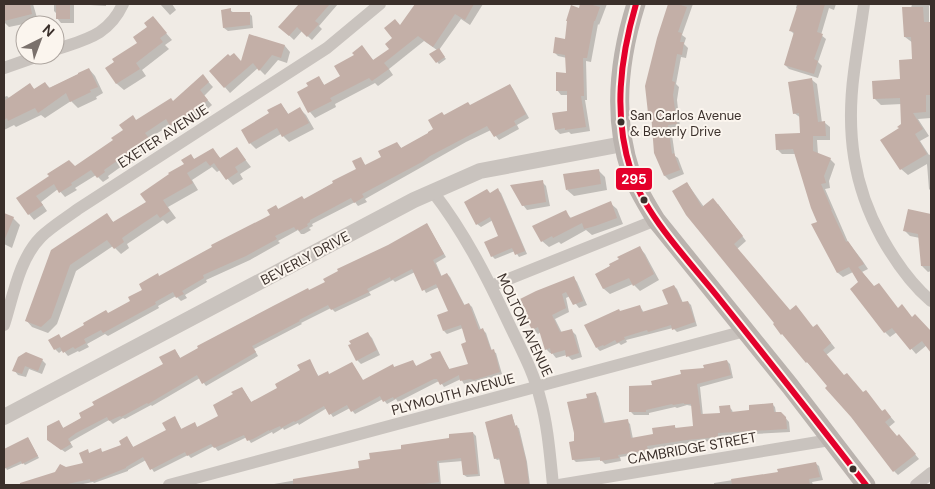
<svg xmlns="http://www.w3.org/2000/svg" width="935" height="489" viewBox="0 0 935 489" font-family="'DM Sans',sans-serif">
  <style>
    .shadow { fill: #0003 }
    .building { fill: #c3afa7 }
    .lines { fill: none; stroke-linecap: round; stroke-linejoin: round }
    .minor { stroke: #c9c3be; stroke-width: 12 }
    .tertiary { stroke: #c9c3be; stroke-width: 16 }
    .secondary { stroke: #bab3ae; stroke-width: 19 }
    .bus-1-casing { stroke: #fbf5ee; stroke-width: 10 }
    .bus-1 { stroke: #e4002b; stroke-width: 6 }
    .bus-dot { fill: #3b302b; stroke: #fbf5ee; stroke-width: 2 }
    .labels { text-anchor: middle; stroke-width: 4; stroke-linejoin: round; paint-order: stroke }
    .bus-label { font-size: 13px; fill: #3b302b; stroke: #fbf5ee; text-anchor: start }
    .street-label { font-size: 14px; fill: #3b302b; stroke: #fbf5ee }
    .line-badge { stroke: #fbf5ee; stroke-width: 2 }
    .badge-label { font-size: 14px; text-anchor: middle; font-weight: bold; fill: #fff }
  </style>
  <rect width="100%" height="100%" fill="#f0ebe5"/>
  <path class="shadow" d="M4,4H33L38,21L9,27L4,22Z
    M54,4H106V6L74,4V23H61L57,18V14L54,11Z
    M160,4H172L176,10L170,15Z
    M300,4H338L319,26L322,29L312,40L302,31L294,40L280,27Z
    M416,4H483L470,25L461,19L439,50L446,59L439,64L431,55L437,50L424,41L389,69L393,75L378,86L375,83L335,104L336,107L315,118L310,112L299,92L310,87L319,78L325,86L342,77L362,47L374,61L391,49L394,38Z
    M581,4H607L599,25L598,24L591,62L586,61L587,100H585L590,131L571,134L569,132L560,134L556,130L568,112V95H561L557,90L568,74L567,58L558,56L554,52L566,40Z
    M669,4H693L682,35L686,38L684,44L688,48L686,58L681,57L676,84L679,87L677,100L680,127L671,128L675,156L678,158L684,174L669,180L665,176L655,138L646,86L658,38Z
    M797,4H836L834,10L829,8L821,35L826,39L818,62L822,66L818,78L789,69L785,65L794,34L790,30L798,9L796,8Z
    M912,4H931V6H929V23H931V118L918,119L929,136L920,141L929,155L931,154V191L929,189L927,164L908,175L901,169L902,104L881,105L874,98L901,81L913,60V43L905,37Z
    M230,10L234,13H249L252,16L253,28L228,31L224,28Z
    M153,18L172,40L165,45L169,49L142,70L146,76L124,90L117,84L107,68L139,43Z
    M250,36L285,46L290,52L287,63L278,60L265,75L258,68L230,93L211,71L230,58L242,62Z
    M89,69L95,76L103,93L96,97L97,99L78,108L71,101L45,118L41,115L16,127L14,125L4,130V97L7,96L10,99L30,85L35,90L45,83L50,88Z
    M203,76L213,87L204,96L212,105L196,119L179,130L178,129L176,130L171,125L149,138L155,146L132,163L129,161L108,176L109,178L103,182L96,175L75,188L77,190L65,197L58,189L41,202L47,211L34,220L29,214L18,198L75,167L114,141L137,121L174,102Z
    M812,80L817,84L822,123H825L830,127V140H817L818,154L830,159L835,164L829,181L830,188L825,189L848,242L862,260L868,269L862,272L875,288L898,309L912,318L915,316L931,333V351L927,345L916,354L897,332L890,337L885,332L853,272L843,277L838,273L813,225L818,222L795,154H782L777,149L801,134V118L794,113Z
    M510,85L513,89L529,118L517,125L519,129L499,140L491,130L466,142L365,199L367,202L358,206L355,202L312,224L313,226L309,228L311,230L304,234H301L298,230L278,241L280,243L250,260L206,280L207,282L185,295L187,298L181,301L176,296L158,306L159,308L108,336L105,334L87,344L89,347L79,352L78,351L68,356L63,350L59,353L55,349L59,336L62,339L132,301L160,277L272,216L276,206L279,210L304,200L358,169L360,158L366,166L383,157L397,143L402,149L434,130L444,116L471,106Z
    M281,104L289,115L300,109L306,115L314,129L289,142L281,134L256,149L250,143L243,130L271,114Z
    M212,149L221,159L237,149L251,167L240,174L243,179L233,185L220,170L217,172L212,167L192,180L198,190L168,207L176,218L167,224L163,220L127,244L129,248L121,254L113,246L76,271L57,324L48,333L32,327L26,320L107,215L114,223L147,202L185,165L191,156L195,160Z
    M598,170L605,177L607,190L574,196L567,190Z
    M542,182L546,186L550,206L527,210L523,205Z
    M687,183L704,207L718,204L746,241L737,249L790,311L814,328L821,330L835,348L826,355L844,376L883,412L889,415L895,422L889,427L897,437L903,440L919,459L898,475L894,471L829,386L807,362L687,214Z
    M498,190L501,193L527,254L519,257L515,251L495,259L492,256L500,237L493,220L481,227L477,224L491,194Z
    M610,203L617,209L623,224L592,235L586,230L561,244L559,242L549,247L542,241L565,212L572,219Z
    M909,210L931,215V271L928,272L922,266L920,238L910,236L905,231Z
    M4,214L13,218L20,225L12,248L4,244Z
    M427,224L446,257L436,263L442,277L447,274L450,277L465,306L469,304L472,307L481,330H483L486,333L492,351L496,353L502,374L478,382L474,381L464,384L461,379L444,387L440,381L437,382L398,402L396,399L387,404L383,399L355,414L350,408L333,417L327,408L299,425L298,423L284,430L283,428L273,434L272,432L251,443L247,437L218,451L214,446L191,458L188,455L154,472L146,460L128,470V471L94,483L93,482L78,485H16L56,473L66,468L85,463L87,451L90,454L100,450L104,453L123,445L127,438L134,448L168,431L175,418L182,430L194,423L198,428L220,416L234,395L242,388L252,403L279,389L302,371L309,361L319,377L330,375L352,363L363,381L393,366L395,368L413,362L417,367L434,358L440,353L450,370L469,365L468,343L463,328L447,334L444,331L450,311L439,287L426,293L415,272L395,282L393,280L369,292L371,295L335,312L331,308L301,323L302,324L254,349L258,356L206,386L200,378L152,406L151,405L125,419L123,418L113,424L109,420L70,442L73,447L65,452L48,440L59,422L64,429L165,365L175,350L181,359L309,292Z
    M640,248L645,254L659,280L640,291L633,284L610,294L604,289L597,274Z
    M573,277L577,282L587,305L579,308L570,296L566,298L569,312L555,319L562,333L571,330L576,335L582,357L572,360L567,355L556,358L552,353H550L546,349L541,332L538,334L533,329L526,315Z
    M674,286L677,289L683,303L688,302L691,305L697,326L677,332L673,328L626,340L627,342L621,345L619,343L600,351L597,348L620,312L640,306L644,313L670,305Z
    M368,334L372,338L380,355L361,364L357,360L352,345Z
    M19,358L42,360L46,364L42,374L29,369L26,377L18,375L14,370Z
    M727,361L730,364L733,378L700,387L703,416L721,414L729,407L732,410L733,413L751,411L772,404L775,407L776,413H781L789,422L790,432L720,436L721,440L690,443L650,449V453L620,457L621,461L605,464L601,460L576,462L573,459L588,399L595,393L598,396L605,424L627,421L630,424L633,439L654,435L674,426L677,429L694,427L692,406L687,405L677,408L675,407L649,413V415H634L631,412L653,386Z
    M512,416L516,427L519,428L527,462L530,485H505L501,459L497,460L495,458Z
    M473,433L476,436L480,476L467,477L464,475L463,461L439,463L441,485H274V484L360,469L371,461L403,450Z
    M28,438L39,458L25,465L23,463L7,470L4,464V450Z
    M815,463L819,466L823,480L812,482L813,485H714V483L779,473Z"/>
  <path class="building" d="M4,4H30L32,14L4,21Z
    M56,4H70V19H56Z
    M299,4H330L315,21L319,24L307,37L297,27L289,36L278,27Z
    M415,4H474L465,20L455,14L433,47L418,36L384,63L389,69L372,81L369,78L330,98L332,101L308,113L297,92L308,86L306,83L319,76L324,85L340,76L334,66L354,55L352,53L362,45L373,60L389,49L385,44L392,38L384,28L395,19L400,25Z
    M580,4H589L600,7L595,21H594L587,58H583L584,96H581L586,127L565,130V128L555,130L552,113L567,111V91H556V72L566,73L565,55L553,53L555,37L565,39L567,21H566L571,5L579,8Z
    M668,4H678L687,7L678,32L682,33L680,42H684L682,55L677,54L672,81L675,82L673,95L677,124L668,125L672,154L674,153L680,170L664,176L654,153L651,113H648L645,86L657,38Z
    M798,4H825L817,32L823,34L814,59L818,61L814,74L784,65L794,32L789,31Z
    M902,7H923L924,22H931V95H926V112L913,113L923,129L915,134L927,154L900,170L880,140L899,128L897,127L901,124L900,98L873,99L872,81L900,79L899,60L912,59L911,37H904Z
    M231,8V12H250V25L223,28L221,10Z
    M153,16L167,33L160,38L163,42L136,63L140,69L116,84L105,68L114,62L112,59L137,43L133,37L147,27L144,23Z
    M249,34L285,45L281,58L272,55L259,71L253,63L224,88L209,71L228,54L230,56L234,53L241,61Z
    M439,48L445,57L436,63L429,54Z
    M89,68L98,87L90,90L91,92L70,102L66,93L38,113L35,108L8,121L7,118L4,120V101L30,83L34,89L45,82L49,88L78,74V73Z
    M203,74L209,82L200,90L208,100L191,114L173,126L172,124L170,126L166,119L145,133L151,141L126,159L124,156L104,170L105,172L97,178L91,170L71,183L72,185L59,193L54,184L36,196L43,205L28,215L16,198L49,176L47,174L69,160L75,166L113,140L111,138L123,130L119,125L133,115L136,120L171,98L173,101Z
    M812,78L818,122L825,121L826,136H813V151L831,158L824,176L826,183L821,184L832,210H831L846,242L848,241L864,264L858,267L874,286L879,283L898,308L902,304L912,317L915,314L931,331V353L922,341L910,350L892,328L884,333L850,289L858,282L849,267L837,273L811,224L817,222L811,208L793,149L776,150L775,134L800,133L799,113L793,114L788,82Z
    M510,84L526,114L514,121L516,125L494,137L487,126L430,156L422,162L362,194L364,197L354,203L351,198L310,220V222L307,224L308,226L299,231L298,229L296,230L294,227L275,236L277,239L246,256L203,275L204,278L182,291L184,294L176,298L173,292L155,302L156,304L103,333L101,330L84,339L86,343L75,349L73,347L63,353L60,347L54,350L48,340L59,334L61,338L84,325L83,323L106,310L108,313L130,301L128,297L142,290L139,284L158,273L159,276L212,247L211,245L270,215L267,210L276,205L278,209L302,196L304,199L333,183L332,181L356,169L352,161L361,157L365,165L381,157L378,151L397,142L401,148L428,133V132L433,129L428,120L442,112L444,115L468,102L470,105Z
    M281,103L288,114L300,107L309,123L282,137L277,128L249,144L241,130L269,113L267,110Z
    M237,147L246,160L235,167L238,172L226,180L214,163L210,166L206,161L187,173L193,183L163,200L170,211L160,218L157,214L142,224L122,238L124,242L114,249L107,240L70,265L51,318L41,327L25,321L51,250L107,213L113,222L146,202L140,194L169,174L168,173L184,164L181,160L191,154L194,159L213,148L220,158Z
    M599,169L601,184L566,190L563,174Z
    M543,180L546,202L522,206L510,185Z
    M687,182L702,207L713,198L743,236L734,244L790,310L796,305L813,327L817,324L831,343L823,350L844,375L847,373L863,392L866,390L882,411L885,409L891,417L885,422L897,436L899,434L916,454L893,472L851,417L825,388L827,386L807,362L806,363L782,334L781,335L773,324L774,323L686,215L672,191Z
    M498,188L525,251L515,255L512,248L491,257L484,242L498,236L490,217L476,225L464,202L487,189L490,193Z
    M611,201L617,218L595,226L584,229L582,223L553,238L552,236L541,242L532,226L566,210L570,218Z
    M908,209L931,214V266H921L918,234L903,231Z
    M4,213L14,217L4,241Z
    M427,223L444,254L433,260L441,276L447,273L464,305L469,303L479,330L483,328L491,350L494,349L500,372L474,380L470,379L460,381L459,375L440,385L437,379H434L394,399L393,397L383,402L380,396L351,412L347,405L329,415L324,406L295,422L294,421L281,428L280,426L269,431V430L253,439L247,441L244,435L214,448L211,444L187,456L185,452L150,470L143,457L126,467V468L94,481H90V479L63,485H20V483L55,472L60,464L66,467L83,463L79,453L88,449L89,453L101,448L102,452L121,445L119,441L127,436L133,447L166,430L162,423L175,416L181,429L195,422L197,427L218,416L213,405L233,394L231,392L242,387L251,402L277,388L275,384L300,370L297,365L310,359L318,376L328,371L329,374L352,362L363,380L393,364L394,367L413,360L416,366L432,358L430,354L440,351L449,369L468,364L461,344L466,342L461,325L443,331L437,315L448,311L436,284L422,291L412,269L391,280L390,277L367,289L369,292L331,310L328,305L299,320L300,321L252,346L256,352L202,384L197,375L148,404L147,403L121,417L120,416L109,421L107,417L76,433L68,439L71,444L61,450L47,440V426L59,420L63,428L81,418L79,413L94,405L92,402L163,364L159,357L175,349L180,358L198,348L197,346L273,306L308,288L309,290L325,282L323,279L338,271L337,269L388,245Z
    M640,246L654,274L633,286L629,278L603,289L595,274L610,266L609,264L619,259L617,257Z
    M574,276L583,301L573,305L566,292L562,294L566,308L552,315L560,332L572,329L579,353L566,357L565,350L551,354L550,348L545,350L538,327L532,330L524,314L527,313L520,299L536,291Z
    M674,285L682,302L688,301L695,322L672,330L671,325L648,332L647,330L624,337L625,339L617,343L615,340L604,346L603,345L596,348L584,325L619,309L620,311L640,305L642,312L668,304L662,290Z
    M368,332L377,350L356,361L348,345L351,344L349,341Z
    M26,352L43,359L38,371L25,366L22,374L12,371L18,357Z
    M727,360L731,375L697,384L701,414L720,413L719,406L730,405L731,412L749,410V405L773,403L774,412H781L786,417L787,429L718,433V437L687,440L647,446L648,450L618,455L619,458L600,461V457L572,460L569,442L574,441V433L567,402L587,398L586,394L596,392L603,423L628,419L631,438L653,434L652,428L675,425V428L693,426L691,404H684V403L673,405L672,404L646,410V412H629V386L652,385L651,381L681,374L680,370L704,368L703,365Z
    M512,414L515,426L517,425L526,460L529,485H505L499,458L494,459L485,422Z
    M473,432L478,474L463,475L461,458L437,461L439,482L424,484L425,485H293V479L359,468L358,461L370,459L369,453L401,449V445L449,438V434Z
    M28,437L38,456L22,464L21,461L17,463L4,469V449Z
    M816,462L820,477L809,479L810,485H732L731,479L778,472L777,469Z"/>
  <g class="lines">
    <path class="minor" d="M864,4C861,26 857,49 854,72C846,132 853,185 882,238C895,261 911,284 931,301
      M55,50C86,39 108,36 123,4
      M4,68L41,55
      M433,192C465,233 489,281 511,328C522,351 534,373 540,398C548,426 550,456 553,485
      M491,286L656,220
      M4,325C13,297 19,259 41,237C51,227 66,218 78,209L327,48L380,4
      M169,485L745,331
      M559,485L830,440
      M916,485L931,473"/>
    <path class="tertiary" d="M4,417L414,200L480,171L623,144"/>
    <path class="secondary" d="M636,4C619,58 612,117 631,173C637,189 647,205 656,220L790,386L866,485"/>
    <g class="bus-1-casing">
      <path id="bus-1" d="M636,4C620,59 613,115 631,171C644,215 692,264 721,301C770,362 818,423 866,485"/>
    </g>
    <use href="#bus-1" class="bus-1"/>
  </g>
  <g class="bus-dot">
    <circle cx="621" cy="122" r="4.5"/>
    <circle cx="644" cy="200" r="4.5"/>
    <circle cx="853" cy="469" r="4.5"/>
  </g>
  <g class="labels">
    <g class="bus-label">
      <text x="630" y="120">San Carlos Avenue<tspan x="630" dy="16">&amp; Beverly Drive</tspan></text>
    </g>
    <g class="street-label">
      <text transform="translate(163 136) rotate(-33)" y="5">EXETER AVENUE</text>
      <text transform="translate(305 258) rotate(-28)" y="5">BEVERLY DRIVE</text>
      <text transform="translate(525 325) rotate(65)" y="5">MOLTON AVENUE</text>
      <text transform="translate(453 394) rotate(-15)" y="5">PLYMOUTH AVENUE</text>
      <text transform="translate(692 448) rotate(-10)" y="5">CAMBRIDGE STREET</text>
    </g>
  </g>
  <rect class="line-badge" x="615" y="167" width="38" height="24" rx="5" fill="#e4002b"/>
  <g class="badge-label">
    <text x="634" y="184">295</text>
  </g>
  <rect width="935" height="489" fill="none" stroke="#3b302b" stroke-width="10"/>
  <g transform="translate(40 40) rotate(42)"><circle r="24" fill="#fbf5ee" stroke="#aea6a0"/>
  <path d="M0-4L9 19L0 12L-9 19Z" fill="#7a716c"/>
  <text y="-8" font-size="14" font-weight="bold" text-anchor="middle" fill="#3b302b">N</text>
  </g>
</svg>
